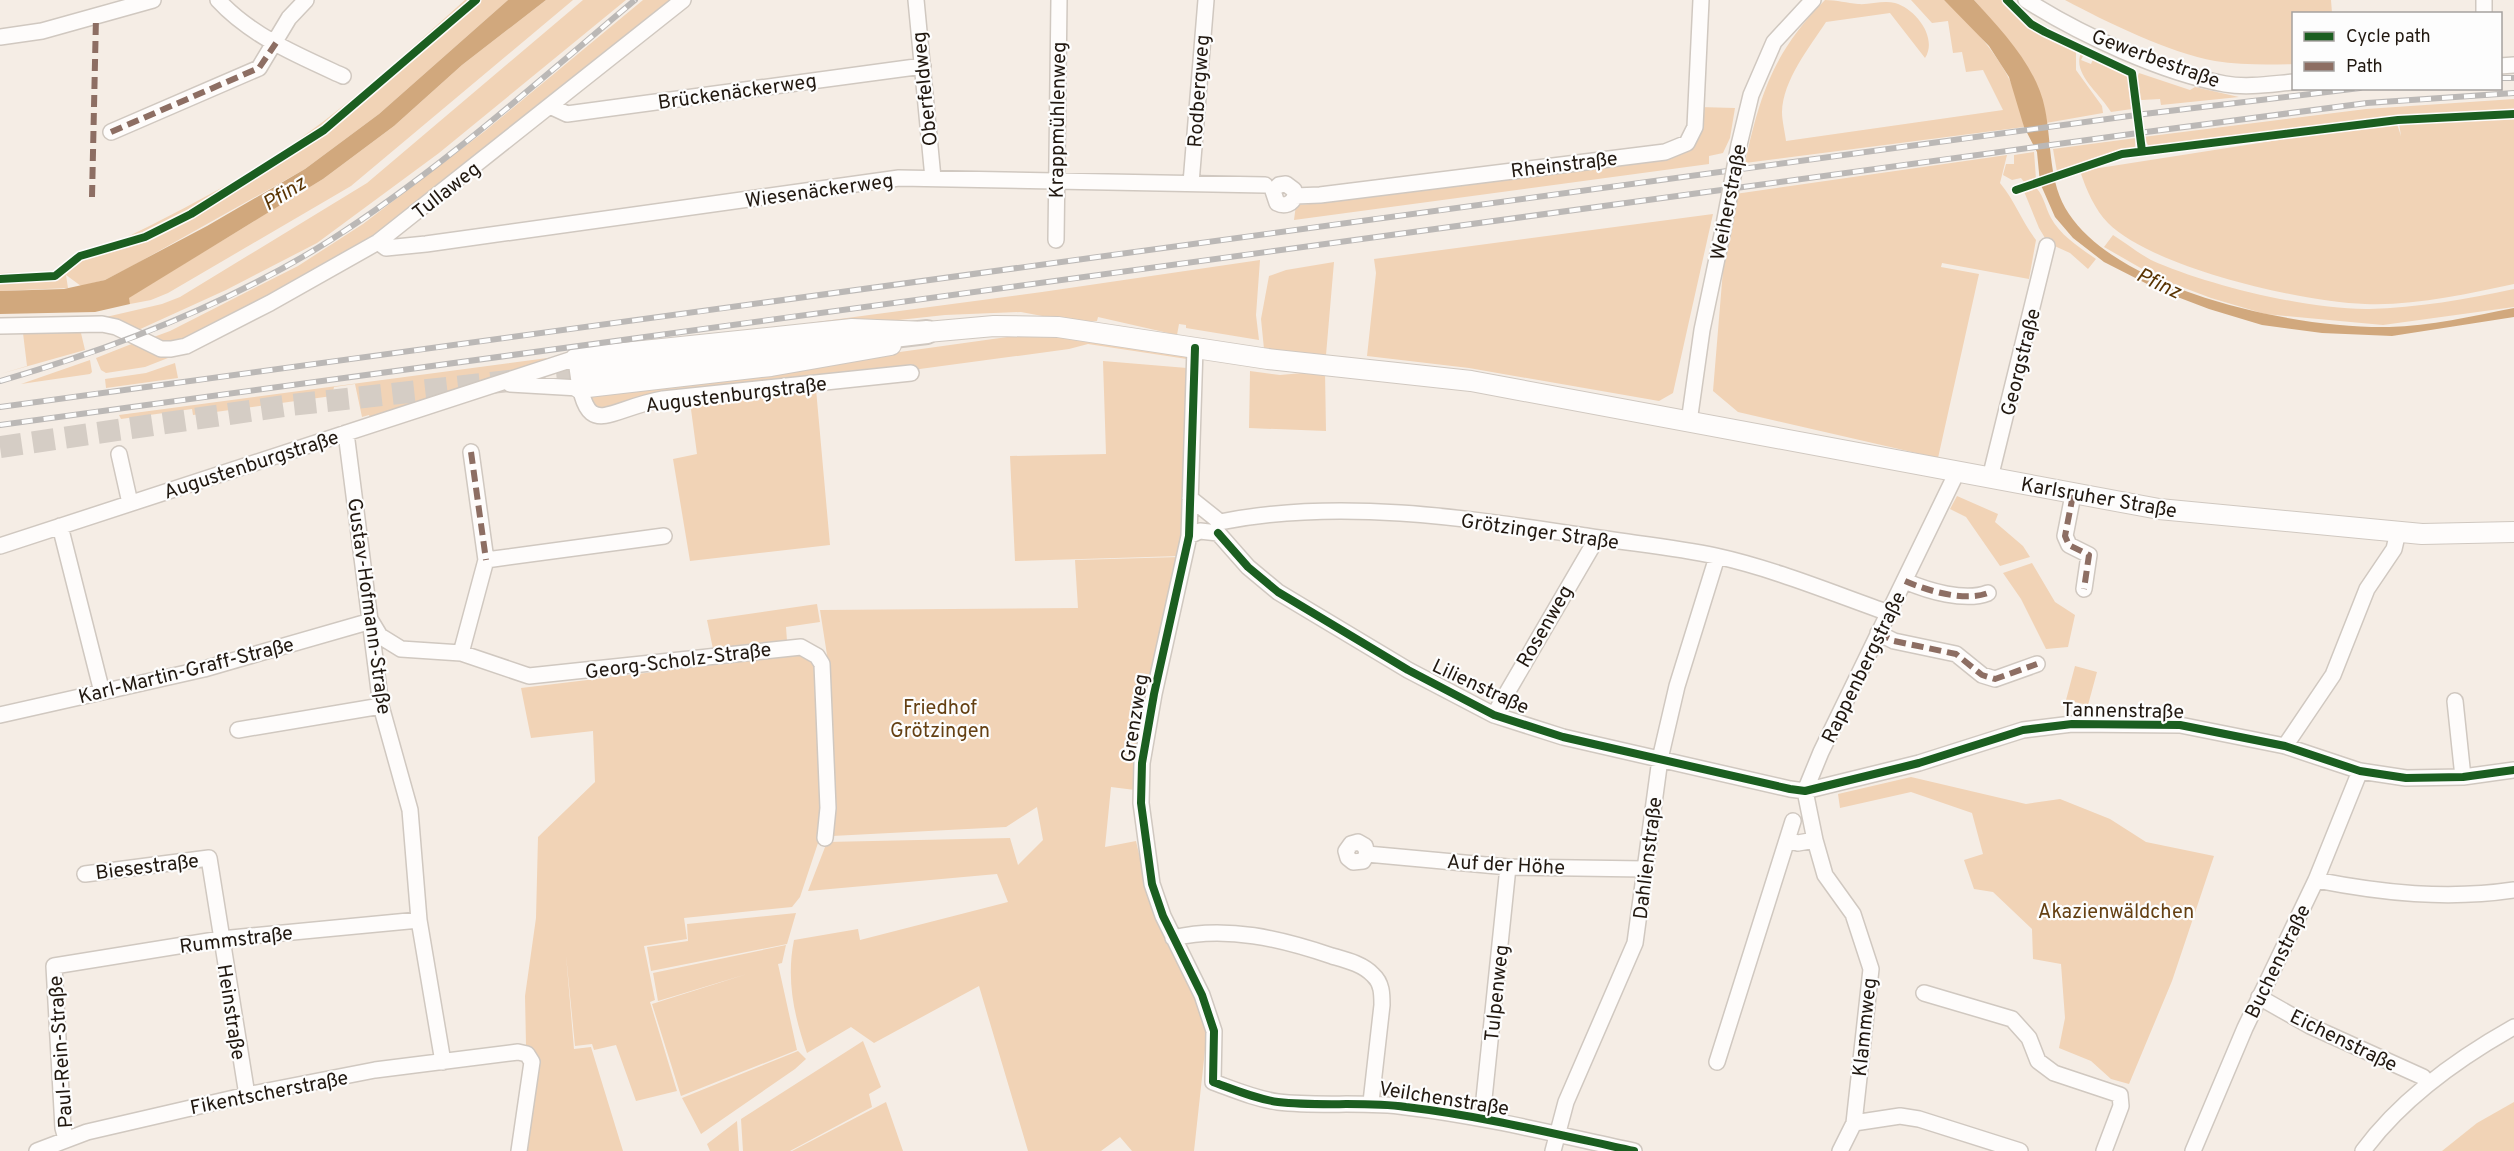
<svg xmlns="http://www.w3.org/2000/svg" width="2514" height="1151" viewBox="0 0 2514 1151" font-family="Overpass,sans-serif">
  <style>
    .green { fill: #f1d3b6 }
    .water { fill: #d1a87d }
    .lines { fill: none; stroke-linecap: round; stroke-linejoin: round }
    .highway-tunnel { stroke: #d5cdc5; stroke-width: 22; stroke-dasharray: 22 11; stroke-linecap: butt }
    .minor-casing { stroke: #d0c8c0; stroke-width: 18 }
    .major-casing { stroke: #d0c8c0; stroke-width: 22 }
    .highway-casing { stroke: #d0c8c0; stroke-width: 26 }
    .minor { stroke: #fefcfb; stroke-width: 15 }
    .major { stroke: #fefcfb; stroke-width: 20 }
    .highway { stroke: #fefcfb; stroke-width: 22 }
    .rail-casing { stroke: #bbb8b6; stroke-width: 6 }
    .rail { stroke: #fdfdfd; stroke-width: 4; stroke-dasharray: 11; stroke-linecap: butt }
    .minor-bridge-casing { stroke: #d0c8c0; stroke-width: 18; stroke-linecap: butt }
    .minor-bridge { stroke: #fefcfb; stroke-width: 15 }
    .quiet { stroke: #8d6e63; stroke-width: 6; stroke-dasharray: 12 6; stroke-linecap: butt }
    .cycleway-casing { stroke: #fdfdfd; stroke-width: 11 }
    .cycleway { stroke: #1b5e20; stroke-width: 8 }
    .labels { text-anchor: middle; stroke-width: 4.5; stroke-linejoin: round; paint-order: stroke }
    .street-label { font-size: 20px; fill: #211810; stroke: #fdfdfd }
    .park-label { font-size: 20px; fill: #654013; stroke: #fdfdfd }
    .water-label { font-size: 21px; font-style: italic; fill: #593403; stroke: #fdfdfd }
  </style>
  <rect width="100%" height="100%" fill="#f5ede5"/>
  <path class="green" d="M465,0H508L379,114L305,169L134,265L105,280L81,286L66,275L68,288L0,291V273L54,272C73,252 95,252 119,241C162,220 206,197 248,173C328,125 396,62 465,0Z
    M546,0H573L351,186L168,293L151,300L130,304L128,298L323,179L394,126L462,65Z
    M583,0H626L439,153L317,243L226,290L136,331L106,317L162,304L180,297L367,183Z
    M643,0H672L389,227L218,326L183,340L171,342L151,338L170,331L298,266L363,224L485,131Z
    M1825,0C1837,0 1847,3 1858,4C1870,5 1883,0 1895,3C1916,9 1938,38 1925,58L1890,13L1826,22C1809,48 1783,80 1782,112C1782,121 1785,132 1786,141L2003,110L1983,70L1966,72L1962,52L1953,53L1948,21L1932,23L1911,0H1944C1980,32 2019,76 2024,127L1745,163C1760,94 1774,51 1825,0Z
    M1974,0H2003L2029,25L2076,50V70L2102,106L2103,113L2046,123C2043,87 1999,28 1974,0Z
    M2065,0H2331L2332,13L2294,14L2293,64C2267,65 2241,65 2215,61C2170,53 2106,22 2065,0Z
    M2081,53L2084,54L2081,60L2091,64L2094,57L2127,72L2132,109L2111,112C2100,93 2072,74 2081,53Z
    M2139,73L2190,90L2195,87L2239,97L2161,105L2160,99L2142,100L2139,99L2136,81Z
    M2514,99V110L2419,115L2150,148L2143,137L2366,109Z
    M1699,107L1735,108L1730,138L1723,153L1709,156V164L1294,220L1296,205L1324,203L1683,154L1692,145Z
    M2514,117V284C2467,294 2414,306 2365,304C2302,302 2153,268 2108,223C2095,210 2086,189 2080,171L2291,138L2292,135L2397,124L2401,136L2399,123Z
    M2136,138L2135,148L2057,172L2053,149Z
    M2034,152L2036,179L2024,182L2021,178L2012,180L2003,175L2006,164H2014V155Z
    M2007,155L2000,183C2015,201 2021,220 2036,240L2029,279L1942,263L1941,267L1979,274L1938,458L1738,412L1713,391L1723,270L1735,194Z
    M2033,185C2043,192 2045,207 2051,218C2061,236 2079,247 2096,259L2088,269L2070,253L2048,243L2039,228L2023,189Z
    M1713,214L1673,393L1659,401L1469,368L1367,356L1376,273L1374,259Z
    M2113,235C2126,243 2138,253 2151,260C2206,285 2309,310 2369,309C2417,308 2467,299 2514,289V307L2383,325L2265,314L2211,298L2158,278L2104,247Z
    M1260,260L1256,315L1259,340L1186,328V325L1179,324L1177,335L1098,317L1097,321L1074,322L1021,312L945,315L575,355L370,418L369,415L362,417L355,384L334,387L332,396L193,415L192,409L121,419L119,415L1042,292Z
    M1334,262L1326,355L1264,349L1261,319L1269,276L1286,270Z
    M23,333H81L85,350L0,374L27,366Z
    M1036,333L1185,355L1187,359L1088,344L1069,349L608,411L596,409L590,398L592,395Z
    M134,343L157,356L168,358L145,367L106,373L101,370L96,358Z
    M90,360L92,372L90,374L21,384Z
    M1103,361L1187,368L1183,534L1180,556L1015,561L1010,456L1106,454Z
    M175,363L178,378L106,388L105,379L146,373Z
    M1250,371L1280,375L1325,371L1326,431L1249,428Z
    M816,389L830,545L690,561L673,459L697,454L690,402Z
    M1957,496L1998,514L1995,522L2023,546L2030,557L2000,566L1966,517L1950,509Z
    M1180,557L1135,790L1111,787L1105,847L1136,841L1147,888L1195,992L1207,1032L1194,1151H1132L1120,1137L1101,1151H1028L979,986L874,1043L851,1027L807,1053C794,1016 786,979 794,940L858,929L860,940L1008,902L997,874L808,891L827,842L1010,838L1018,865L1043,840L1037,807L1006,827L832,836L827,655L820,610L1078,608L1075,560Z
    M2032,563L2055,602L2075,615L2068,647L2046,649L2021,599L2003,573Z
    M817,604L820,622L786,627L787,641L713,649L707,620Z
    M804,654L817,662L824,825L800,897L792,907L684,918L687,939L644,946L655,1000L650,1002L677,1091L636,1101L616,1045L594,1050L592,1044L575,1046L566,955L574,1049L591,1047L623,1151H514L526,1045L525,996L536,918L538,837L595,782L593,731L531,738L521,688Z
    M2075,666L2097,672L2088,705L2066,700Z
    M1911,777L2026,804L2060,799L2110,819L2146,842L2214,856L2172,981L2129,1084L2111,1079L2091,1061L2059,1048L2065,1018L2061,964L2033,959L2032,929L1993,892L1974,889L1964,860L1983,854L1972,813L1911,792L1840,808L1838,794Z
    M796,913L787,944L651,971L647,947L688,941L687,924Z
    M786,945L782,963L778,964L797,1050L681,1096L652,1004L747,974L658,1001L653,973Z
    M863,1041L881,1087L869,1094L872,1107L790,1151H743L741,1119Z
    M798,1051L806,1059L795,1069L701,1134L682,1098Z
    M886,1102L903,1151H792Z
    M2514,1102V1151H2442L2477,1123Z
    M737,1121L739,1151H710L707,1144Z"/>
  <path class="water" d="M508,0H546L462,65L394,126L323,179L129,298L130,304L95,312L0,314V291L64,289L105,280L207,226L305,169L379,114Z
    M1944,0H1974C2002,31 2037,67 2045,109C2052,144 2048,183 2069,214C2122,293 2299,329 2389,327C2430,326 2473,316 2514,308V317L2392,336L2322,333L2262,325L2209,309L2159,290L2104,262L2073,238L2055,217L2040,183L2037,152L2024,127L2009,77L1989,46Z"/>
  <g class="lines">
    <path class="highway-tunnel" d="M0,447L291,405L591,372"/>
    <g class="minor-casing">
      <path id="minor" d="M218,0C251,36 299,56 343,76
        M916,0L933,178
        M2026,0C2079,34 2163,73 2225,84C2247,88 2271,84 2294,82
        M2484,0V14
        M0,37L42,31L153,0
        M2500,66L2514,65
        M552,107L567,114L923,66
        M111,132L259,68L289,18L306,0
        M1739,145L1751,95L1774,42L1813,0
        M1191,183L1206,0
        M1295,196C1292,204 1285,207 1277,203L1273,191L1279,185L1286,184L1294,190L1295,196L1320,195L1665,152L1687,143L1695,127L1701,0
        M1056,240L1059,0
        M378,242L386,248L426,244L899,178L1265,185
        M0,326L102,324L116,327L161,349H171L186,346L270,303L378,242L683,0
        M1195,348L1189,536L1154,694L1142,763L1141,803L1152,884L1163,916L1202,995L1214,1031L1213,1082C1235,1090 1256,1099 1278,1102C1321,1107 1363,1101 1406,1107C1483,1116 1559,1135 1634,1151
        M510,384L579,388
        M1689,422L1702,330L1723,230
        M346,433L381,706L410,810L419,920L443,1062
        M119,454L130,503
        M1990,478L2047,246
        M2073,495L2065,536L2069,545L2089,555L2084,589
        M1190,498L1220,522C1339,498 1467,518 1586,536C1629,543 1674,547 1716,556C1775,569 1832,593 1889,613
        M60,526L102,692
        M1218,533L1248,567L1278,592L1408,670L1494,715L1563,737L1790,789L1805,791L1919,763L2023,730L2072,724L2180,725L2285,746L2360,771L2406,778L2463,777L2514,770
        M1189,536L1200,531L1218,533
        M0,546L576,358C585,446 602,410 663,399L911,373
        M486,560L664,536
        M1905,581C1928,591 1965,602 1988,593
        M371,621L380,636L401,649L461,653L529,676L801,647L817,656L822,664L828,808L825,838
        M1878,633L1894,641L1956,654L1982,675L1995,679L2037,664
        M461,653L486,560L471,452
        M2455,701L2463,777
        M0,715L204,669L371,621
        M1494,715L1593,545L1594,538
        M238,730L381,706
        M2285,746L2333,675L2367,589L2394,549L2398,532
        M1787,840L1793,821
        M1815,840L1825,875L1853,914L1871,969L1854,1123L1840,1151
        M1367,854L1363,861L1353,862L1348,858L1346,851L1351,844L1358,842L1365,846L1367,854L1508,867L1645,869
        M85,874L209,858L247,1095
        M2316,880C2382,893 2447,900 2514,890
        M1173,938C1226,925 1282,939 1332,956C1346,960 1363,964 1373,975C1382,983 1382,994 1382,1005L1371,1102
        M1924,993L2012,1019L2029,1038L2038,1061L2054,1073L2120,1095L2121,1106L2104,1151
        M2259,997L2310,1026L2423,1077L2427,1084
        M1717,1062L1787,840L1798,843L1815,840L1805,791L1821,752L1957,472
        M1482,1118L1508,867
        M1854,1123L1900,1116L1919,1119L2020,1151
        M66,1139L63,1128L54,966L221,939L419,920
        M37,1151L87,1132L247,1095L375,1070L518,1052L527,1054L532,1062L519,1151
        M1553,1151L1566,1102L1635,943L1660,759L1677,686L1717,557
        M2193,1151L2245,1028L2316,880L2360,771
        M2363,1151C2402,1098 2457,1059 2514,1027"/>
    </g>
    <g class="major-casing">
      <path id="major" d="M576,358L852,329L927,332L994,326L1058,327L1268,359L1471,381L2159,509L2422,534L2514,532
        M579,388L771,366L891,345"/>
    </g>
    <g class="highway-casing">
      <path id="highway" d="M591,372L927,332"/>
    </g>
    <use href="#minor" class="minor"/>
    <use href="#major" class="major"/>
    <use href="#highway" class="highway"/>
    <g class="rail-casing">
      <path id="rail" d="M2500,78H2514
        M0,381C116,348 227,305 329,241C438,172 536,83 635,0
        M0,407L2144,114L2360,88
        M0,425L2131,134L2367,103L2514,93"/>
    </g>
    <use href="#rail" class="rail"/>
    <g class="minor-bridge-casing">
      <path id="minor-bridge" d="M1723,230L1739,145"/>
    </g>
    <use href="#minor-bridge" class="minor-bridge"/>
    <path class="quiet" d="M111,132L259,68L276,43
      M92,197L96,17
      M471,452L486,560
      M2073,495L2065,536L2069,545L2089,555L2084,589
      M1905,581C1928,591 1965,602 1988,593
      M1878,633L1894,641L1956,654L1982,675L1995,679L2037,664"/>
    <g class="cycleway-casing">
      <path id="cycleway" d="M2007,0L2031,24L2045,32L2132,73L2142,151
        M2016,190L2122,154L2398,120L2514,114
        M0,279L55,276L80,256L145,237L191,214L324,130L476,0
        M1195,348L1189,536L1154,694L1142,763L1141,803L1152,884L1163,916L1202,995L1214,1031L1213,1082C1235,1090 1256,1099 1278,1102C1321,1107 1363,1101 1406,1107C1483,1116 1559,1135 1634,1151
        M1218,533L1248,567L1278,592L1408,670L1494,715L1563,737L1790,789L1805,791L1919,763L2023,730L2072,724L2180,725L2285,746L2360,771L2406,778L2463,777L2514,770"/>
    </g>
    <use href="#cycleway" class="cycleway"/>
  </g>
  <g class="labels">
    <g class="street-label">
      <text transform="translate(2156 58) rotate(20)" y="7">Gewerbestraße</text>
      <text transform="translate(924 89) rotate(-96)" y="7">Oberfeldweg</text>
      <text transform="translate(737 91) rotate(-8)" y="7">Brückenäckerweg</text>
      <text transform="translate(1198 91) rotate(-86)" y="7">Rodbergweg</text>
      <text transform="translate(1057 120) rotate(-89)" y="7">Krappmühlenweg</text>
      <text transform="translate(1564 164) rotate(-7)" y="7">Rheinstraße</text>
      <text transform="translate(446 190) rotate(-38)" y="7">Tullaweg</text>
      <text transform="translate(819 190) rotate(-8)" y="7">Wiesenäckerweg</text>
      <text transform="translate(1728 202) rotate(-79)" y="7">Weiherstraße</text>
      <text transform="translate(2020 362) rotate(-76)" y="7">Georgstraße</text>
      <text transform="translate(736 394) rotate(-7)" y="7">Augustenburgstraße</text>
      <text transform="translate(251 464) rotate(-18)" y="7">Augustenburgstraße</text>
      <text transform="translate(2099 497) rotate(10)" y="7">Karlsruher Straße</text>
      <text transform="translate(1540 531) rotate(8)" y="7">Grötzinger Straße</text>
      <text transform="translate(370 606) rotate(82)" y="7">Gustav-Hofmann-Straße</text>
      <text transform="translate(1544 626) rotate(-60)" y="7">Rosenweg</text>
      <text transform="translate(678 660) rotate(-7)" y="7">Georg-Scholz-Straße</text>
      <text transform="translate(1863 667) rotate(-64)" y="7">Rappenbergstraße</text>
      <text transform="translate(186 670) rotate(-14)" y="7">Karl-Martin-Graff-Straße</text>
      <text transform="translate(1481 686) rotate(25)" y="7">Lilienstraße</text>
      <text transform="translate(2123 710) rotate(1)" y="7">Tannenstraße</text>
      <text transform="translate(1134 718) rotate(-81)" y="7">Grenzweg</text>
      <text transform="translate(1647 858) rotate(-83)" y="7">Dahlienstraße</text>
      <text transform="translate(1506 864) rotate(3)" y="7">Auf der Höhe</text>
      <text transform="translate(147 866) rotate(-7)" y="7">Biesestraße</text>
      <text transform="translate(236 939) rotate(-7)" y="7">Rummstraße</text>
      <text transform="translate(2277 961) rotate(-64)" y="7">Buchenstraße</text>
      <text transform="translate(1496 993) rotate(-84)" y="7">Tulpenweg</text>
      <text transform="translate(232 1012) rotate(81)" y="7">Heinstraße</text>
      <text transform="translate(1864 1027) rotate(-84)" y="7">Klammweg</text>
      <text transform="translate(2344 1040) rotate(26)" y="7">Eichenstraße</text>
      <text transform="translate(60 1052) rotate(-94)" y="7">Paul-Rein-Straße</text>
      <text transform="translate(269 1092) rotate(-11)" y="7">Fikentscherstraße</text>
      <text transform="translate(1444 1098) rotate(9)" y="7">Veilchenstraße</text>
    </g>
    <g class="park-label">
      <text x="940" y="714">Friedhof<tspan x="940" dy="23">Grötzingen</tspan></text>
      <text x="2116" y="918">Akazienwäldchen</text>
    </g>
    <g class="water-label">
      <text transform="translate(284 193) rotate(-32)" y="7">Pfinz</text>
      <text transform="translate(2159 283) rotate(25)" y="7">Pfinz</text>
    </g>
  </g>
  <rect x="2292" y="12" width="210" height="78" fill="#fdfdfd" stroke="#a5a19e" stroke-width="1.5"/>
  <rect x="2304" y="32" width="30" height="9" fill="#1b5e20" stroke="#a5a19e" stroke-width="1.5"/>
  <text x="2346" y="42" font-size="18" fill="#211810">Cycle path</text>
  <rect x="2304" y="62" width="30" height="9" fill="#8d6e63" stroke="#a5a19e" stroke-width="1.5"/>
  <text x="2346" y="72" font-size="18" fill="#211810">Path</text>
</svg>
